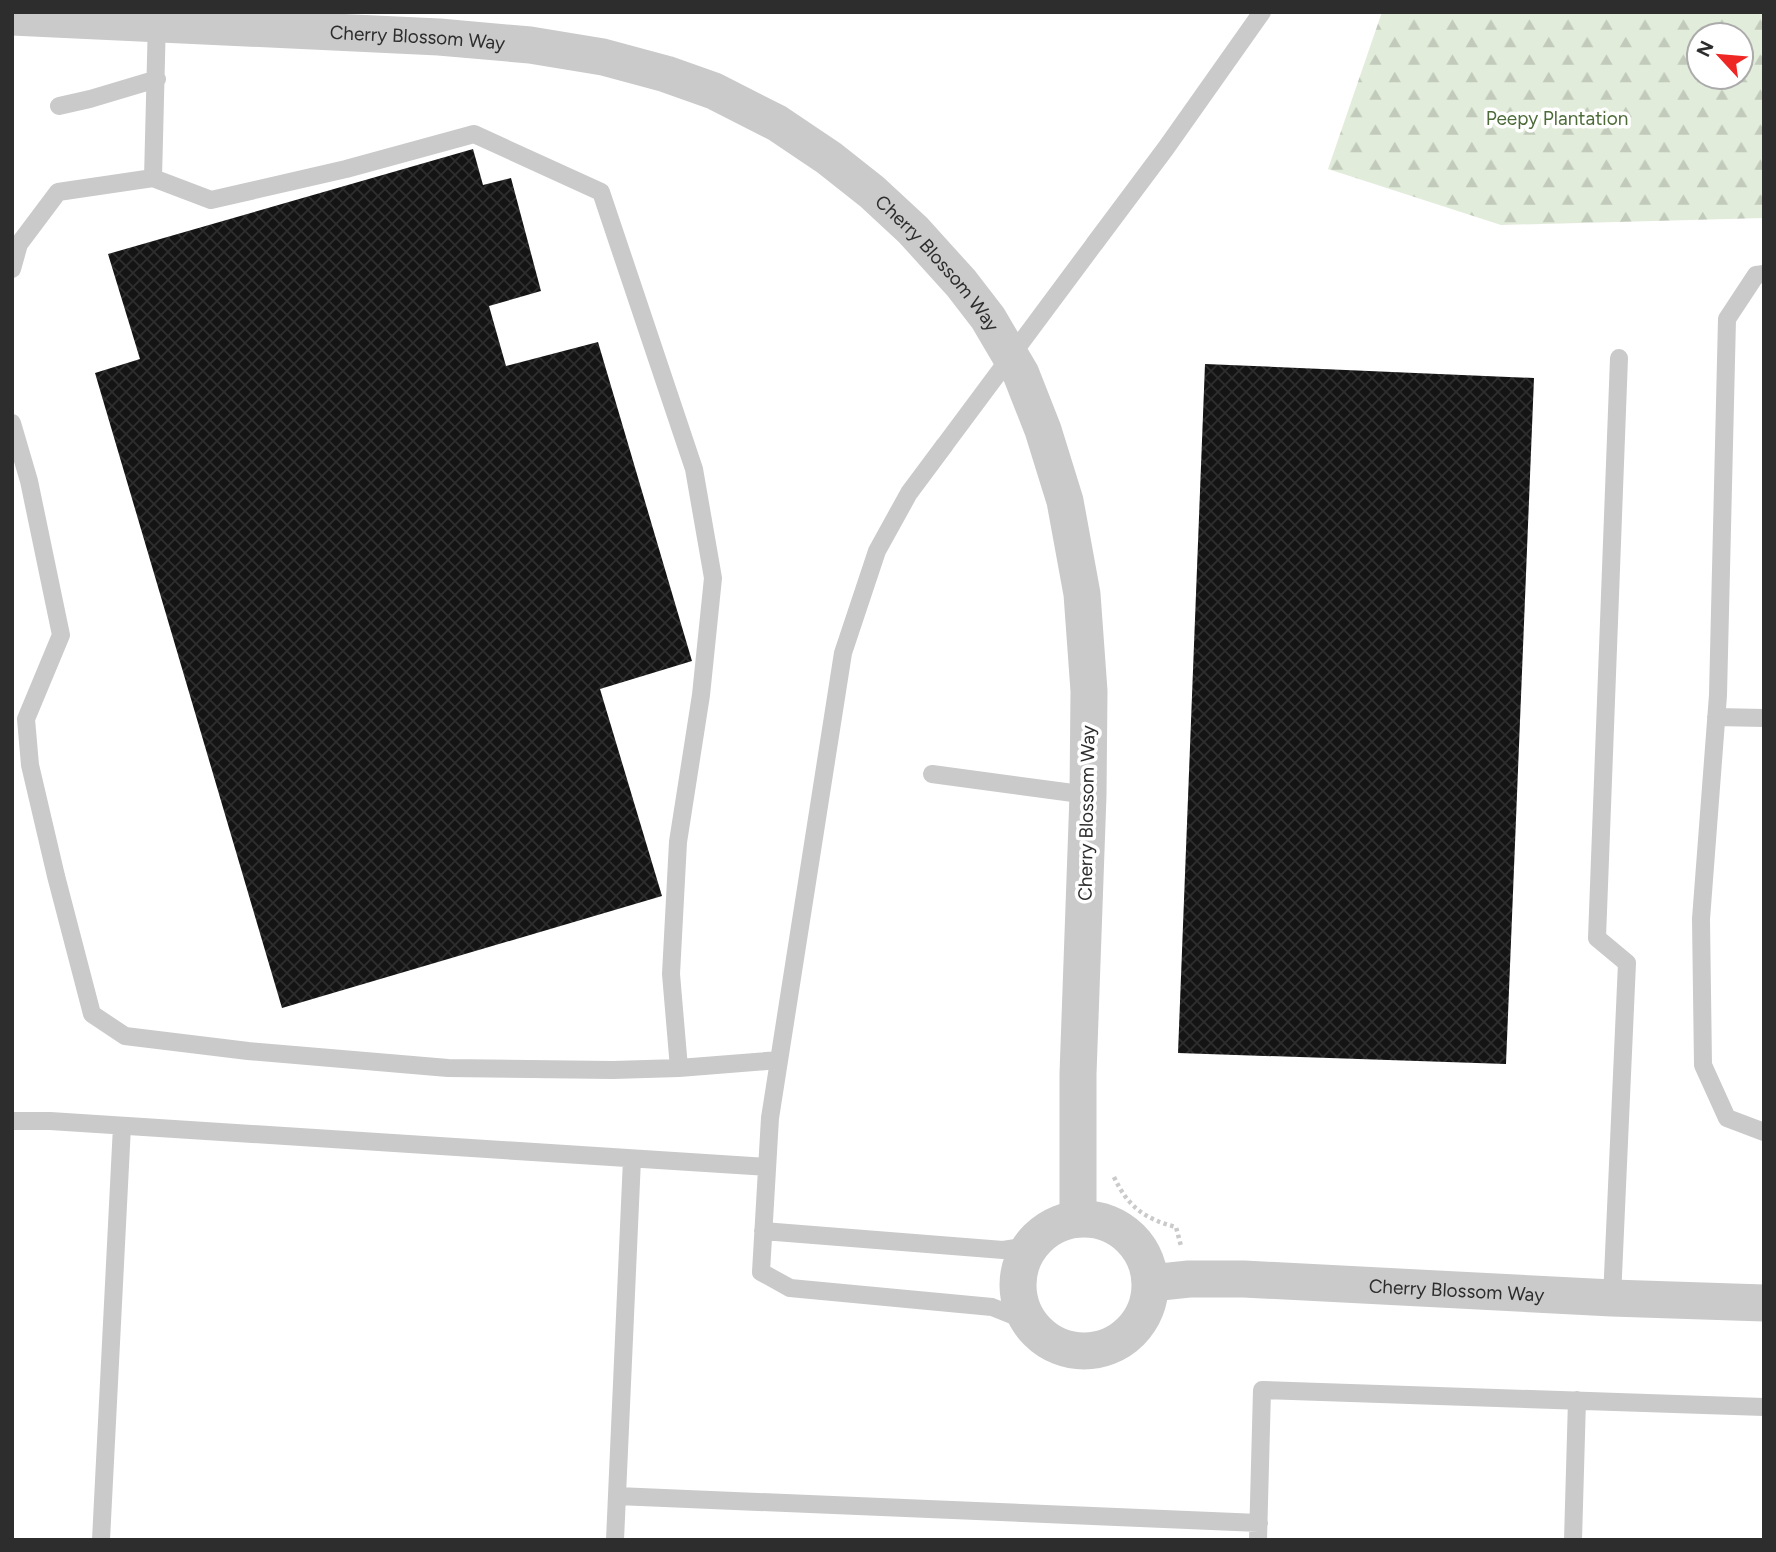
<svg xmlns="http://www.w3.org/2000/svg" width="1776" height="1552" viewBox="0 0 1776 1552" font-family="Figtree,sans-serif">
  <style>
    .forest { fill: url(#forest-firs); fill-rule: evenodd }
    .building { fill: url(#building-cross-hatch) }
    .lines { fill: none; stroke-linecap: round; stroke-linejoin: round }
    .path { stroke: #cacaca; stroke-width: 4.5; stroke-dasharray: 3.5 3.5; stroke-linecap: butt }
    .service { stroke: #cacaca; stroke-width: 18 }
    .minor { stroke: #cacaca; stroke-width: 37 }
    .service-bridge { stroke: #cacaca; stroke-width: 18 }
    .labels { text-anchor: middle; stroke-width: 7; stroke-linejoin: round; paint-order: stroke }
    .street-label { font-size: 19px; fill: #2d2d2d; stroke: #fff }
    .park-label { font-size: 19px; fill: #4c6b38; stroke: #fff }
  </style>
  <defs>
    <pattern id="forest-firs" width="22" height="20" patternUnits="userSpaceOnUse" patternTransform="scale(1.75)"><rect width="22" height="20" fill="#e2ecda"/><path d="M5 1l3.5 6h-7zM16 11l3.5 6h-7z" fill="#c2cbbb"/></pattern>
    <pattern id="building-cross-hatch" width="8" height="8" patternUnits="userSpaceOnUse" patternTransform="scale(1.75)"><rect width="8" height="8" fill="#141414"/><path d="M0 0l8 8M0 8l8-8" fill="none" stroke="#2e2e2e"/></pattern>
  </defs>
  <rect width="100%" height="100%" fill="#fff"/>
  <path class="forest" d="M1382,12H1764V218L1501,225L1328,169ZM1699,35H1741V77H1699Z"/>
  <path class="building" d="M473,149L483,185L511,178L541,291L489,306L506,366L598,342L692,661L600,689L662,896L282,1008L95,373L140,359L108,254Z
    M1205,364L1534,378L1506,1064L1178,1053Z"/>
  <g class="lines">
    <path class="path" d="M1114,1177C1128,1207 1145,1219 1176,1227L1181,1246"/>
    <path class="service" d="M59,106L90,99L157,79
      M153,178L157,19
      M1095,243L1166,148L1262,12
      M12,269L19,244L58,192L153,178L211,200L346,169L474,134L601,192L694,469L713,578L701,695L678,842L671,974L679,1068L779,1060
      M1764,274L1756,275L1727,319L1718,695L1701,919L1703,1065L1727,1118L1764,1132
      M12,423L29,481L61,635L26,719L30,765L56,876L92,1014L125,1036L248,1051L448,1068L613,1070L679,1068
      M944,446L909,493L877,551L843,653L770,1118L761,1272L790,1288L992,1307L1027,1321
      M1716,717L1764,718
      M932,774L1088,795
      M12,1121H50L767,1167
      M763,1231L1003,1250L1029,1246
      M1612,1298L1627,963L1597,938L1619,358
      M617,1496L1259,1523
      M101,1540L122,1126
      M615,1540L632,1159
      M1258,1540L1262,1390L1764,1407
      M1573,1540L1577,1400"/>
    <g class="minor">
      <path id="s1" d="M12,17L439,37L530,45L603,57L666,74L714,91L777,123L829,158L872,192L913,230L961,283L988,318L1021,374L1043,430L1065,501L1082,594L1089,691L1088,795L1078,1074V1218"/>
      <circle cx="1084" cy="1285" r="66"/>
      <path id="s2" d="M1151,1283L1189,1279H1244L1612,1298L1764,1303"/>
    </g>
    <path class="service-bridge" d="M944,446L1095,243"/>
  </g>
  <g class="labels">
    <g class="street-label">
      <text dy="7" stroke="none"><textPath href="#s1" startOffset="406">Cherry Blossom Way</textPath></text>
      <text dy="7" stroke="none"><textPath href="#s1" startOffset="994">Cherry Blossom Way</textPath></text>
      <text transform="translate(1086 813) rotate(-89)" y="7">Cherry Blossom Way</text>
      <text dy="7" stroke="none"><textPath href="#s2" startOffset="306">Cherry Blossom Way</textPath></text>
    </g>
    <g class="park-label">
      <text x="1557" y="125">Peepy Plantation</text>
    </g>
  </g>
  <rect width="1776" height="1552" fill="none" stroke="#2d2d2d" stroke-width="28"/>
  <g transform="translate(1720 56) rotate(296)"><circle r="33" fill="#ffffff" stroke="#ababab" stroke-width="2"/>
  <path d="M0-5L12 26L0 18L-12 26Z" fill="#ee2725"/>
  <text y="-10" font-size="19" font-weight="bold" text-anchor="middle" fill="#2d2d2d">N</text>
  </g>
</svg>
